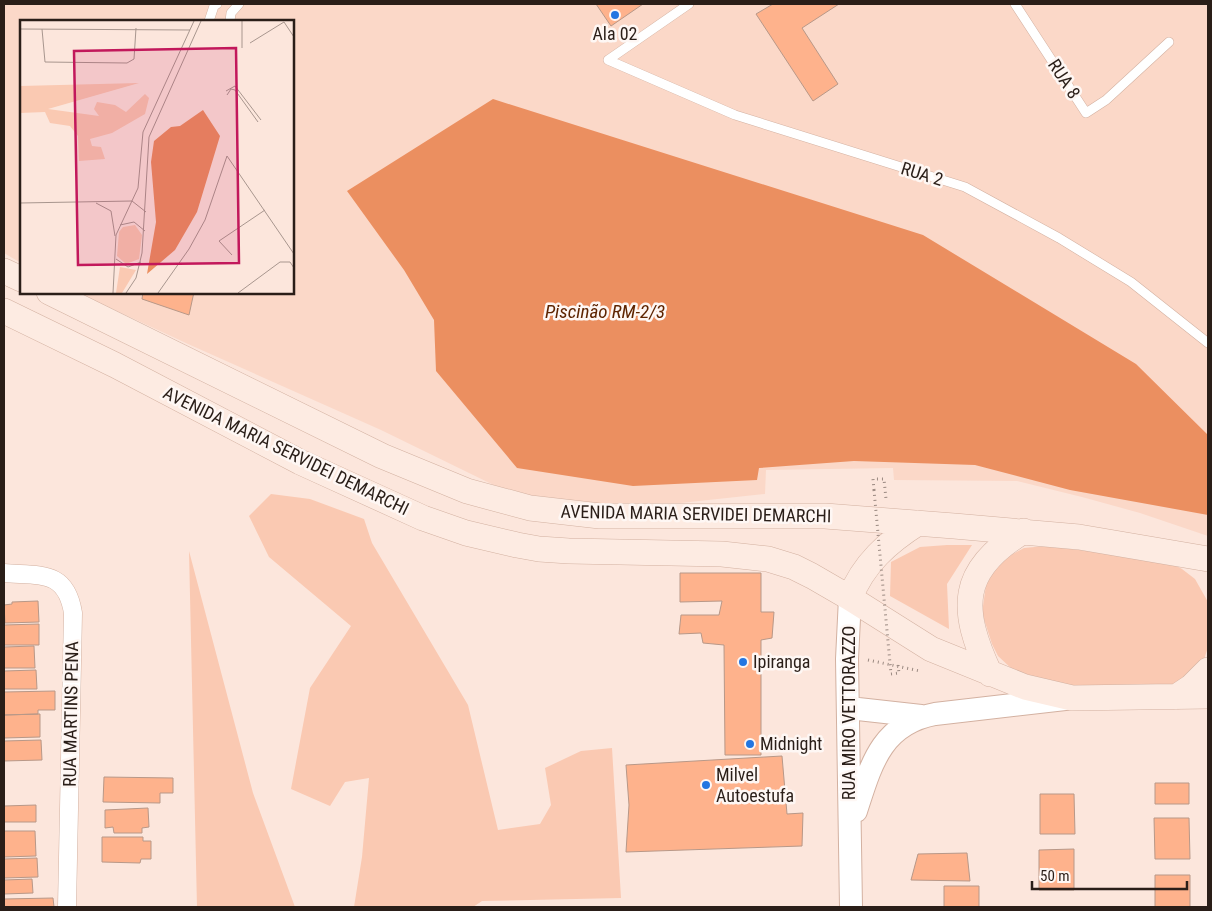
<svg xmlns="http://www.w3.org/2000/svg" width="1212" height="911" viewBox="0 0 1212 911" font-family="'Roboto Condensed',sans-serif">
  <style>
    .built { fill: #fbd8c8 }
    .green { fill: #fac9b2 }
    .water { fill: #eb8f60 }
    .building { fill: #feb28c; stroke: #b89888 }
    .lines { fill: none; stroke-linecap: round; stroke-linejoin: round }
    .service-casing { stroke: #d3b1a1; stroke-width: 10 }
    .minor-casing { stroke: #d3b1a1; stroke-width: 19 }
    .tertiary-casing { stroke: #d3b1a1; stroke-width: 24 }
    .secondary-casing { stroke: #d3b1a1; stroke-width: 26 }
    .path { stroke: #9a8981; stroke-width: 3; stroke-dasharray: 1 4; stroke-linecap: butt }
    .service { stroke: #fff; stroke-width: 9 }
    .minor { stroke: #fff; stroke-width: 18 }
    .tertiary { stroke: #fff; stroke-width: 22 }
    .secondary { stroke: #fdebe2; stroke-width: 25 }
    .path-bridge { stroke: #9a8981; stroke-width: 3; stroke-dasharray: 1 4; stroke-linecap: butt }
    .poi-dot { fill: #2476e1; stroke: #fef7f4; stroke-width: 2 }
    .labels { text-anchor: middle; stroke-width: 5; stroke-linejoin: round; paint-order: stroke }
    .poi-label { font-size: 18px; fill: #2a1e18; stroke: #fef7f4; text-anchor: start }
    .street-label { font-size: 18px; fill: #2a1e18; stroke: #fef7f4 }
    .water-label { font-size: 19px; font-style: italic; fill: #5e2400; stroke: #fef7f4 }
    .inset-road { fill: none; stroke: #a8968e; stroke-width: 1 }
    .view { fill: #c2185b; fill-opacity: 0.15; stroke: #c2185b; stroke-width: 2.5 }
    .inset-edge { fill: none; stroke: #2a1e18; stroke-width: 2.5 }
  </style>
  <rect width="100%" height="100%" fill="#fce6dc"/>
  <path class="built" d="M4,4H1208V536L1140,513L1082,497L1017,481L894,480L893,468L766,470L765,494L662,505H565L512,494L381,430L188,344L78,293L292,292V21H21V263L4,253Z"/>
  <path class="green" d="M271,494L310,499L364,519L372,543L468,705L498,830L540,824L551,805L545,768L581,751L612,748L621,898L482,901L473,907H354L362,857L369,778L345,782L330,806L291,789L310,688L351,626L269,557L249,516Z
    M947,545H972L947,584L949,629L890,596L891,562L920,547Z
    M1045,546L1165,560L1182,569L1195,579L1208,602V647L1201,669L1182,684L1102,693L1029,678L1013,670L998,656L992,644L982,613L986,585L995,569L1007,557L1024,548Z
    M189,551L253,793L295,907H197Z"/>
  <path class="water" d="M493,99L923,235L1136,364L1208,435V515L1070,490L975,465L854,461L759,468L757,480L633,486L517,468L436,371L434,320L404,270L347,191Z"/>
  <path class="building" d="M596,4H643L611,26Z
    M773,4H839L802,28L838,84L813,101L756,14Z
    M143,292H194L189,315L142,299Z
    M680,573H761V612H774L772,638L761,640V755H725L724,645L703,643L701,633L679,634L681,615H719L722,601L680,602Z
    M38,601L39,622L5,623L4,605L12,604V602Z
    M39,624V645H4V625Z
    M34,646L35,668H4V647Z
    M36,670L37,689H4V671Z
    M55,691V710H38V714L4,715V692Z
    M40,714V737L4,738V715Z
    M41,740L42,760L4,761V741Z
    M782,756L787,814L803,813L802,846L626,852L629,805L626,765Z
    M104,777L173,778V793H160V803L103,802Z
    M1155,783H1189V804H1155Z
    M1040,794H1074L1075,834H1040Z
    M36,805V822H4V806Z
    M148,808L149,827L142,828V833H114L113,827L105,828V810Z
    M1154,818H1189L1190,859H1155Z
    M4,831H35L36,856L4,857Z
    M102,837H143V841H151V859H141L140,863L102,862Z
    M1074,849V890H1039V850Z
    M967,853L970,881L911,880L918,854Z
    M37,858L38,877L4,878V859Z
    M1155,875H1190V907H1155Z
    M32,879L33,893L4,894V880Z
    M944,886H979V907H944Z
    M53,898L54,907H4V899Z"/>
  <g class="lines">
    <g class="service-casing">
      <path id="service" d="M1015,4L1086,113L1106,100L1169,42
        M209,21L214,6L217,4
        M230,21L231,13L239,4
        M608,60L735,115L965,187L1059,238L1131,282L1208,343
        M608,60L689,4"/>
    </g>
    <g class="minor-casing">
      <path id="minor" d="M4,573C39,576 66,569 73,613L67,907"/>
    </g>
    <g class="tertiary-casing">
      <path id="tertiary" d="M850,598L847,659L851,907
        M849,708L921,716
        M856,811C871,765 881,724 935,714L1065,699"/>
    </g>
    <g class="secondary-casing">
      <path id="secondary" d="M4,271L21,279
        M49,292L382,456L467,491L530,508L600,516H825L954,526L1079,537L1208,559
        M4,311L115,365L300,462L423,518L466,533L517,545L539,549L569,551L722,554L768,559L794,567L812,576L850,598L931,649L1025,687L1072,698L1208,696
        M850,598C863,564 888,542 918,523
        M990,674C960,610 958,570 1024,531
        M1176,697L1191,687L1208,670"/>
    </g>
    <path class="path" d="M874,490L873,479H884L886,499
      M868,660L920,671
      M891,674L899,673L898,665"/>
    <use href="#service" class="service"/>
    <use href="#minor" class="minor"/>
    <use href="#tertiary" class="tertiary"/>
    <use href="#secondary" class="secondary"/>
    <path class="path-bridge" d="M874,490L891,674"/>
  </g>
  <g class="poi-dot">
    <circle cx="615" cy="15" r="5"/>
    <circle cx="743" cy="662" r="5"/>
    <circle cx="750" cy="744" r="5"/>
    <circle cx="706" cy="785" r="5"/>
  </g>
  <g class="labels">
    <g class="poi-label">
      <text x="615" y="40" text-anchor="middle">Ala 02</text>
      <text x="753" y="668">Ipiranga</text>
      <text x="760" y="750">Midnight</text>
      <text x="716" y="781">Milvel<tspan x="716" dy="21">Autoestufa</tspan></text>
    </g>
    <g class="street-label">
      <text transform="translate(1064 79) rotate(57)" y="6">RUA 8</text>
      <text transform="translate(922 174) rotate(17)" y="6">RUA 2</text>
      <text transform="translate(286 451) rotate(26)" y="6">AVENIDA MARIA SERVIDEI DEMARCHI</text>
      <text transform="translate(696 514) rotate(1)" y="6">AVENIDA MARIA SERVIDEI DEMARCHI</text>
      <text transform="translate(849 713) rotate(-90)" y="6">RUA MIRO VETTORAZZO</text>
      <text transform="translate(71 714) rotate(-89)" y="6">RUA MARTINS PENA</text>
    </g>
    <g class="water-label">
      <text x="605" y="318">Piscinão RM-2/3</text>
    </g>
  </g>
  <g transform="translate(20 20)">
    <rect width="274" height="274" fill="#fce6dc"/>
    <path d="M119,63L28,89L79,96L74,89L77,82L95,85L106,92L125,74L129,78L125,94L92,113L70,119L72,126L81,127L85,139L59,141L58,116L50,106L30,103L25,92L0,93V66ZM115,205L122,215L119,239L106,244L97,236L99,212L103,207ZM100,247L116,250L102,273H96Z" fill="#fac9b2"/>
    <path d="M183,90L200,116L177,192L155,230L127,254L136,202L131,142L134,121L151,107L160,106Z" fill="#eb8f60"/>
    <path class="inset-road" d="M222,1V28M0,9L170,10M22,9L25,42L107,43L114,39L116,8M230,23L264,2L274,17M206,71L215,66L241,100M207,75L211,69L215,70L238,102M207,136L274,234M112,181L126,192M0,183L112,181M76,183L91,191L95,216M100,205L114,202L125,211M212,235L199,221L245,190M96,239L108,247L121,242M93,273L96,215L118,168L123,112L174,1M106,273L116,258L122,233L129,117L181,1M138,273L169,229L185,200L207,136M218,273L260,242H270L274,248"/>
    <path class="view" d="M216,28L219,243L58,245L54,31Z"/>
    <rect width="274" height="274" class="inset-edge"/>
  </g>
  <rect width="1212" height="911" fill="none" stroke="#2a1e18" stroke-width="10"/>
  <path d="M1032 881v8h155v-8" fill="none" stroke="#2a1e18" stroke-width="2.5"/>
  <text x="1040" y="881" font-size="15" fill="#2a1e18" stroke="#fef7f4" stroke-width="4" paint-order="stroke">50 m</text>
</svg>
